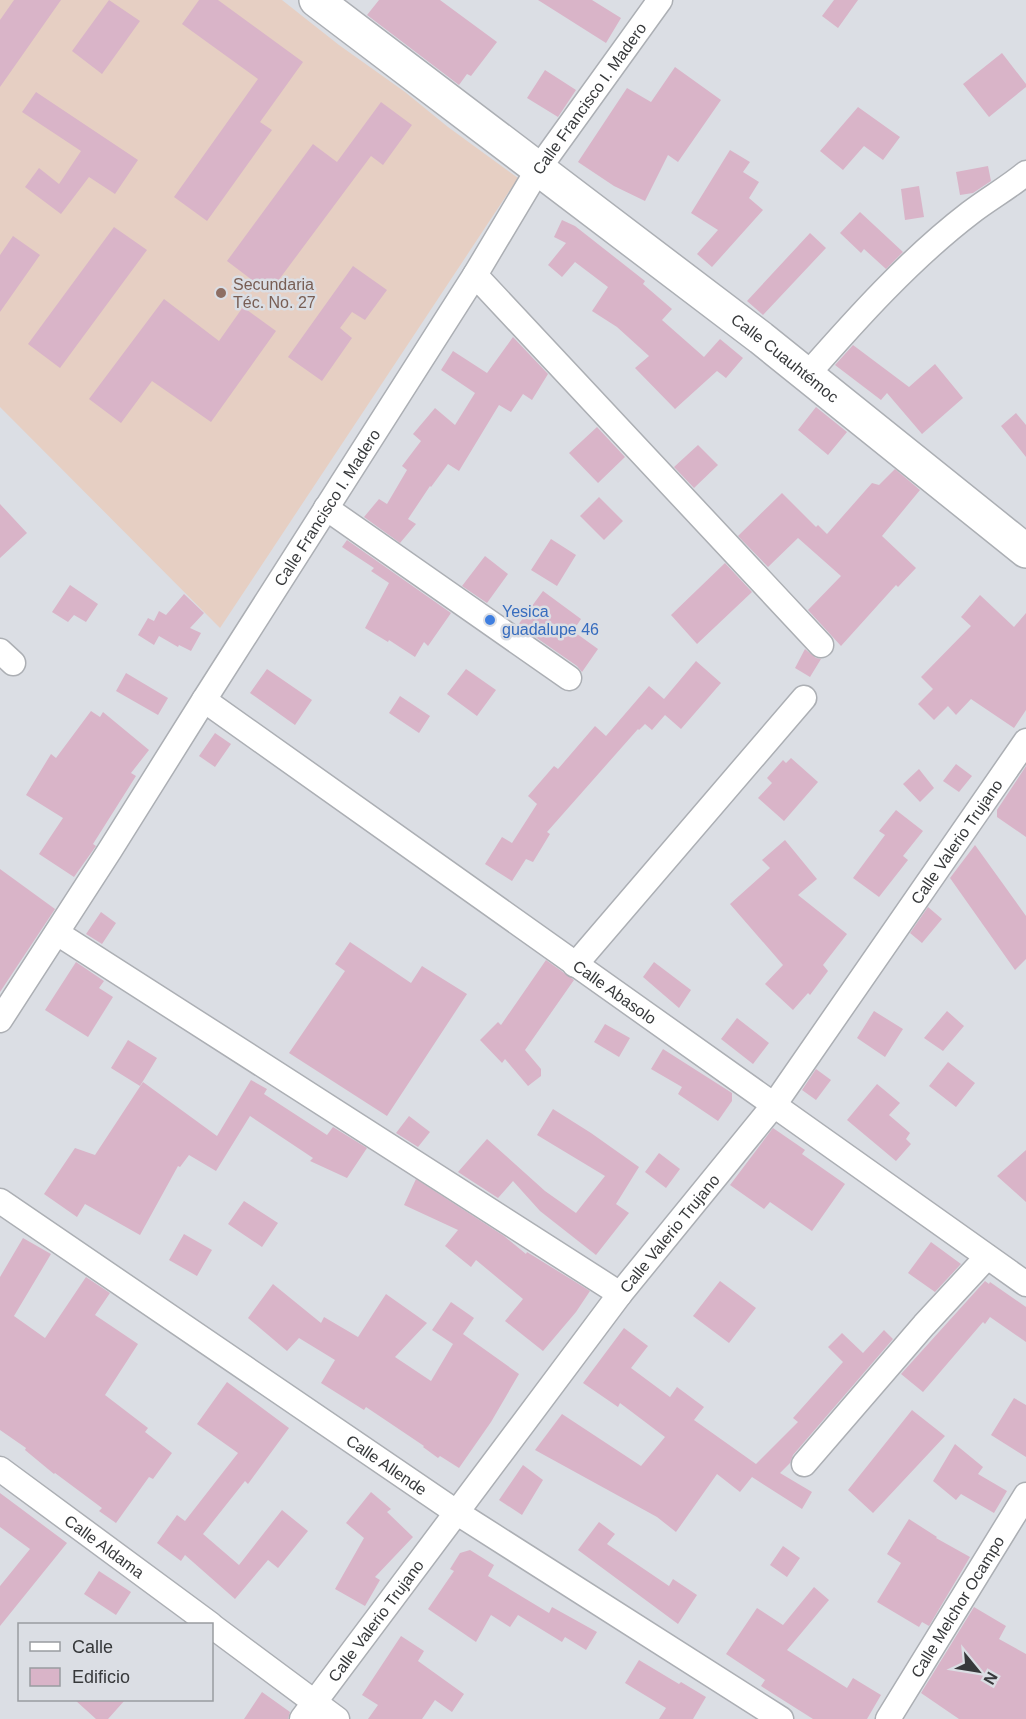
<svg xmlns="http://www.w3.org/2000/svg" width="1026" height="1719" viewBox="0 0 1026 1719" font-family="Arial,sans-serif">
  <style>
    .education { fill: #e6cfc3 }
    .building { fill: #d9b4c8 }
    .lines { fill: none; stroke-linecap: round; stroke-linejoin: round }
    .street-casing { stroke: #acafb4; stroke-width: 27 }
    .secondary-casing { stroke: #acafb4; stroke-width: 36 }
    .street { stroke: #fff; stroke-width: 24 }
    .secondary { stroke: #fff; stroke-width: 33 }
    .education-dot { fill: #8d6e63; stroke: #dbdee4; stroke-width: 2 }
    .shop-dot { fill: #3f7fe0; stroke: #dbdee4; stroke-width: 2 }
    .labels { text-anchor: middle; stroke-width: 5; stroke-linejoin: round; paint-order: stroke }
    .street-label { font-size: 16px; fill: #37393b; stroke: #dbdee4 }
    .education-label { font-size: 16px; fill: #785e54; stroke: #dbdee4; text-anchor: start }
    .shop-label { font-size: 16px; fill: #366cbe; stroke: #dbdee4; text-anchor: start }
  </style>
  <rect width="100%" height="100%" fill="#dbdee4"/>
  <path class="education" d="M0,0H282L339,45L405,92L448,127L518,178L220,628L0,407Z"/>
  <path class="building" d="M14,0H61L0,87V20Z
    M109,0L140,21L102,74L72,51Z
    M199,0H218L303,62L260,122L272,130L207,221L174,197L258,79L182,24Z
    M379,0H440L497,42L471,76L467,74L459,85L367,15Z
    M538,0H592L621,18L606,43Z
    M834,0H858L838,28L822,16Z
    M1002,53L1026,84V87L989,117L963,84Z
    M675,67L721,100L678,162L668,155L645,201L614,186L578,162L627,88L651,102Z
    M545,70L576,90L558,117L527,98Z
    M36,92L138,160L115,194L89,177L61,214L25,187L39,168L59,184L81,151L22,112Z
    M381,102L412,125L383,165L371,156L269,293L227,261L313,144L337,162Z
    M858,107L900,137L883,160L864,146L843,170L820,151Z
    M730,150L750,162L743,172L759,182L749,198L763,210L712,267L697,254L718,230L691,213Z
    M988,166L991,181L973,193L960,195L956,172Z
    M919,186L924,217L905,220L901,189Z
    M860,212L903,252L886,269L864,249L861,253L840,233Z
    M562,220L575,226L645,281L643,284L672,309L662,320L704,357L720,339L743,358L726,378L717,371L675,409L635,368L649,356L617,327L592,311L608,287L575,262L562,277L548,265L566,243L554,237Z
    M114,227L147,250L60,368L28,344Z
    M810,233L826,248L763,315L747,301Z
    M13,236L40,255L0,312V255Z
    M353,266L387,290L365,320L352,312L340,328L352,338L322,381L288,357Z
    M164,299L219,341L243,307L276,331L211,422L152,381L121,423L89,399Z
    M513,337L548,374L532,400L523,394L511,412L499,405L459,471L448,464L431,487L430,486L408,519L416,524L400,543L364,517L379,499L387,504L407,470L402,466L421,441L413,434L435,408L455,425L475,393L441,370L453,351L487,373Z
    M853,345L909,387L935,364L963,398L922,434L887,393L881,400L835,365Z
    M816,407L847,432L828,455L798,430Z
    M1016,413L1026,425V457L1001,426Z
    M597,427L625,457L598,483L569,453Z
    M698,445L718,465L694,488L674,467Z
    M895,469L920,490L882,536L916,568L898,587L896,585L841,646L808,610L841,576L798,538L768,567L738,536L782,493L816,527L818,525L827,534L872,483L879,485Z
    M599,497L623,521L604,540L580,516Z
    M0,504L27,533L0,558Z
    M551,539L576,555L557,586L531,570Z
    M347,540L451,613L428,646L424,642L415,657L389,640L388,642L365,628L389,583L371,571L374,568L342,547Z
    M485,556L508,574L487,603L462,586Z
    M725,563L752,592L697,644L671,615Z
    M70,585L98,604L86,622L74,615L68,622L52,612Z
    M543,591L581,619L573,631L598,649L582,672L577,666L518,625Z
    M184,594L204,613L190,628L201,633L191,651L179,645L178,647L159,636L154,645L138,635L148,618L154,621L159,611L166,615Z
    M980,595L1014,627L1026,613V710L1014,728L971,699L956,715L948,706L934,720L918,704L933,689L921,677L971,626L961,617Z
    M805,649L816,658L821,659L810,677L795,668Z
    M696,661L721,683L681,729L665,715L652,730L645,724L639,730L638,729L547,832L550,834L533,862L526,859L512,881L485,864L502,837L512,843L537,804L528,796L554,766L558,769L595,726L606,736L649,686L664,699Z
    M267,669L312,700L295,725L250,693Z
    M466,669L496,690L477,716L447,694Z
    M126,673L168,698L158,715L116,691Z
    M400,696L430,716L419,733L389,713Z
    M91,711L100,717L103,712L149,750L131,773L136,776L93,844L96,846L74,877L39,854L63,818L26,795L51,754L56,758Z
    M215,733L231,744L215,767L199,756Z
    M791,758L818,782L784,821L758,798L772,783L767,778L783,760L786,763Z
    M956,764L972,776L959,792L943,781Z
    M1026,766V837L997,817V810Z
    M919,769L934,788L920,802L903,784Z
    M896,810L923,831L903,856L908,860L879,897L853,878L885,835L879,831Z
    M785,840L817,879L798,895L847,934L823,965L828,971L810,995L808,993L793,1010L765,984L783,965L730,904L770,868L762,860Z
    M975,845L1026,916V959L1015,970L950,878Z
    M0,869L55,909L0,992Z
    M928,907L942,919L922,943L910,933Z
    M101,912L116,923L102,944L86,934Z
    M350,942L411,983L422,966L467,994L387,1116L289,1053L345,971L335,964Z
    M546,960L574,980L525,1050L541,1069V1076L528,1086L505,1059L502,1063L480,1040L498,1022L501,1025Z
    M76,962L104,981L99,988L113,997L88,1037L45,1010Z
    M654,962L691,990L679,1008L643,977Z
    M874,1011L903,1029L885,1057L857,1038Z
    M947,1011L964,1026L943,1051L924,1038Z
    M737,1018L769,1043L753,1064L721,1039Z
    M605,1024L630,1038L619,1057L594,1042Z
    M128,1040L157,1058L140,1086L111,1068Z
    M663,1049L732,1093V1101L718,1121L678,1094L682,1087L651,1069Z
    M948,1062L975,1083L956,1107L929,1086Z
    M816,1069L831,1080L816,1100L802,1090Z
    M251,1080L267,1089L264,1094L327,1135L333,1127L367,1148L347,1178L310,1161L313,1158L250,1116L216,1171L189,1155L180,1167L178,1166L140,1235L85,1204L77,1217L44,1194L75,1148L95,1155L143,1082L217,1136Z
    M877,1084L900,1103L889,1115L910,1133L906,1139L911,1144L896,1161L847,1120Z
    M553,1109L591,1133L639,1167L616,1204L629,1213L596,1255L540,1211L513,1181L498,1198L458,1172L487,1139L545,1191L576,1213L605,1176L537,1135Z
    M409,1116L430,1132L418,1147L396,1133Z
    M773,1128L805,1150L802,1154L845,1184L812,1231L770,1202L764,1209L730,1185Z
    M1026,1150V1202L997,1176Z
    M659,1153L680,1169L666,1188L645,1172Z
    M416,1179L504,1236L526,1254L527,1252L590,1291L576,1312L543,1351L505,1321L523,1299L476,1260L471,1267L445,1246L458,1230L404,1205Z
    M244,1201L278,1223L262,1247L228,1224Z
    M184,1234L212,1250L197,1276L169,1260Z
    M23,1238L51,1254L14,1316L45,1338L86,1277L110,1293L95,1315L138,1344L105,1395L148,1428L145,1432L172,1453L153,1479L149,1477L116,1523L99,1511L102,1508L55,1473L54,1474L25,1450L26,1448L0,1430V1277Z
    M931,1242L961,1264L935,1292L908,1273Z
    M720,1281L756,1308L729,1343L693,1316Z
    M985,1281L989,1284L990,1282L1026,1307V1342L990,1317L985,1324L983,1322L923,1392L901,1374Z
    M273,1284L321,1323L324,1317L358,1337L386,1294L427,1323L395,1357L431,1381L453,1344L432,1330L451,1302L474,1318L463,1334L519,1374L491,1422L459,1468L440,1456L438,1458L423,1447L424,1446L366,1407L364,1410L321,1383L335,1360L299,1338L287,1351L248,1318Z
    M624,1328L648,1346L631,1368L670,1397L677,1387L704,1407L694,1420L756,1464L798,1422L793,1418L843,1362L828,1347L842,1333L863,1353L884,1330L893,1339L793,1455L790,1463L780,1473L812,1492L802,1509L752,1477L740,1492L717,1474L676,1532L657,1517L535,1450L562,1414L641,1466L665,1437L620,1403L618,1407L583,1383Z
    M227,1382L289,1428L248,1484L245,1481L203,1534L239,1565L282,1510L308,1531L278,1568L268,1560L235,1599L185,1555L181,1561L157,1543L177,1515L185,1521L238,1453L197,1424Z
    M1014,1398L1026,1405V1457L991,1435Z
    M912,1410L945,1436L873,1513L848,1490Z
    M955,1444L983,1467L978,1474L1007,1491L994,1513L961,1494L956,1500L933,1481Z
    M523,1465L543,1480L522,1515L499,1500Z
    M371,1492L391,1509L387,1512L413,1537L375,1577L380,1580L365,1606L335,1589L364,1538L346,1523Z
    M0,1493L67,1543L0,1626V1586L30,1549L0,1527Z
    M909,1519L937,1537L936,1538L970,1557L929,1626L922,1622L919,1627L877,1602L901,1563L887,1554Z
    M599,1522L615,1534L607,1544L669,1586L673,1579L697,1595L678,1624L578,1550Z
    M783,1546L800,1558L787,1577L770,1565Z
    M470,1550L494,1565L488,1576L549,1613L552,1607L597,1632L586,1650L565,1637L562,1642L518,1615L510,1627L491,1615L476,1642L428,1609L454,1571L450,1569L460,1553Z
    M99,1571L131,1592L116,1615L84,1594Z
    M814,1587L829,1600L787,1650L847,1688L853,1678L881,1695L867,1719H813L761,1686L765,1680L726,1654L757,1608L783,1625Z
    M974,1607L1006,1626L999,1639L1026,1654V1719H959L921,1693Z
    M401,1636L424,1651L418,1661L464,1694L452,1712L435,1700L422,1719H368L378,1705L362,1695Z
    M639,1660L679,1684L681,1682L706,1697L693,1719H659L666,1708L625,1683Z
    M262,1692L290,1712L288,1719H244Z
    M75,1700H125L108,1719H96Z"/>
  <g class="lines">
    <g class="street-casing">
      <g id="street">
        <path d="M475,275L821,645"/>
        <path d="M807,375C857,318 910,259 970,213C988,199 1008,188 1026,173"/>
        <path d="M326,508L569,678"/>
        <path d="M0,651L13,663"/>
        <path id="s1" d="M204,700L1026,1284"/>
        <path d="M57,933C244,1055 433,1172 620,1294"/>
        <path d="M575,965L804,698"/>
        <path id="s2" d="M0,1020L110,850L204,700L475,275L539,168L660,0"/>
        <path id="s3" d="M0,1201L456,1512L781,1719"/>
        <path d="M804,1464L924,1325L987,1257"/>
        <path id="s4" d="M0,1469L210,1624"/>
        <path d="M212,1626L337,1719"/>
        <path id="s5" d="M302,1719L620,1294L774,1105L1026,741"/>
        <path id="s6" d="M888,1719L1026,1495"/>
      </g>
    </g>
    <g class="secondary-casing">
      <g id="secondary">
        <path id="s7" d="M316,0L761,338L1026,551"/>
      </g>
    </g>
    <use href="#street" class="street"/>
    <use href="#secondary" class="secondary"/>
  </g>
  <circle class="education-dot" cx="221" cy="293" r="6"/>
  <circle class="shop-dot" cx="490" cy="620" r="6"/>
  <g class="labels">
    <g class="street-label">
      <text dy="6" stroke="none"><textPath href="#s2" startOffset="1094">Calle Francisco I. Madero</textPath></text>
      <text dy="6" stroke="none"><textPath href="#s7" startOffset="590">Calle Cuauhtémoc</textPath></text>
      <text dy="6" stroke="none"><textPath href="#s2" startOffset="608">Calle Francisco I. Madero</textPath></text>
      <text dy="6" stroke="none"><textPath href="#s5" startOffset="1095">Calle Valerio Trujano</textPath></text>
      <text dy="6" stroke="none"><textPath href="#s1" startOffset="504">Calle Abasolo</textPath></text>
      <text dy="6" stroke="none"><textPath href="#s5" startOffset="609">Calle Valerio Trujano</textPath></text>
      <text dy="6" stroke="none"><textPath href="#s3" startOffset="468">Calle Allende</textPath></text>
      <text dy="6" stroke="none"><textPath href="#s4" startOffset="130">Calle Aldama</textPath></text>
      <text dy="6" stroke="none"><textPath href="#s6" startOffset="132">Calle Melchor Ocampo</textPath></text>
      <text dy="6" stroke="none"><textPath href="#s5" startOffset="123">Calle Valerio Trujano</textPath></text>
    </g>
    <g class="education-label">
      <text x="233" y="290">Secundaria<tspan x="233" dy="18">Téc. No. 27</tspan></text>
    </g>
    <g class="shop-label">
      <text x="502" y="617">Yesica<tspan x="502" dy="18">guadalupe 46</tspan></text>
    </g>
  </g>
  <rect x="18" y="1623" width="195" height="78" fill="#dbdee4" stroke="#999ca0" stroke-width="1.5"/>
  <rect x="30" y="1642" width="30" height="9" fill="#ffffff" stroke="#999ca0" stroke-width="1.5"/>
  <text x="72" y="1653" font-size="18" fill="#37393b">Calle</text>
  <rect x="30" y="1668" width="30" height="18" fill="#d9b4c8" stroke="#999ca0" stroke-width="1.5"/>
  <text x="72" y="1683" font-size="18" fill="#37393b">Edificio</text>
  <g transform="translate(978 1671) rotate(120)" stroke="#dbdee4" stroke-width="4.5" paint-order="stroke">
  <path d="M0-4.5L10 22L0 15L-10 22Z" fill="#37393b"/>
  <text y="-9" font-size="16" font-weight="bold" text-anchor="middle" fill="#37393b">N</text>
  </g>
</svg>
